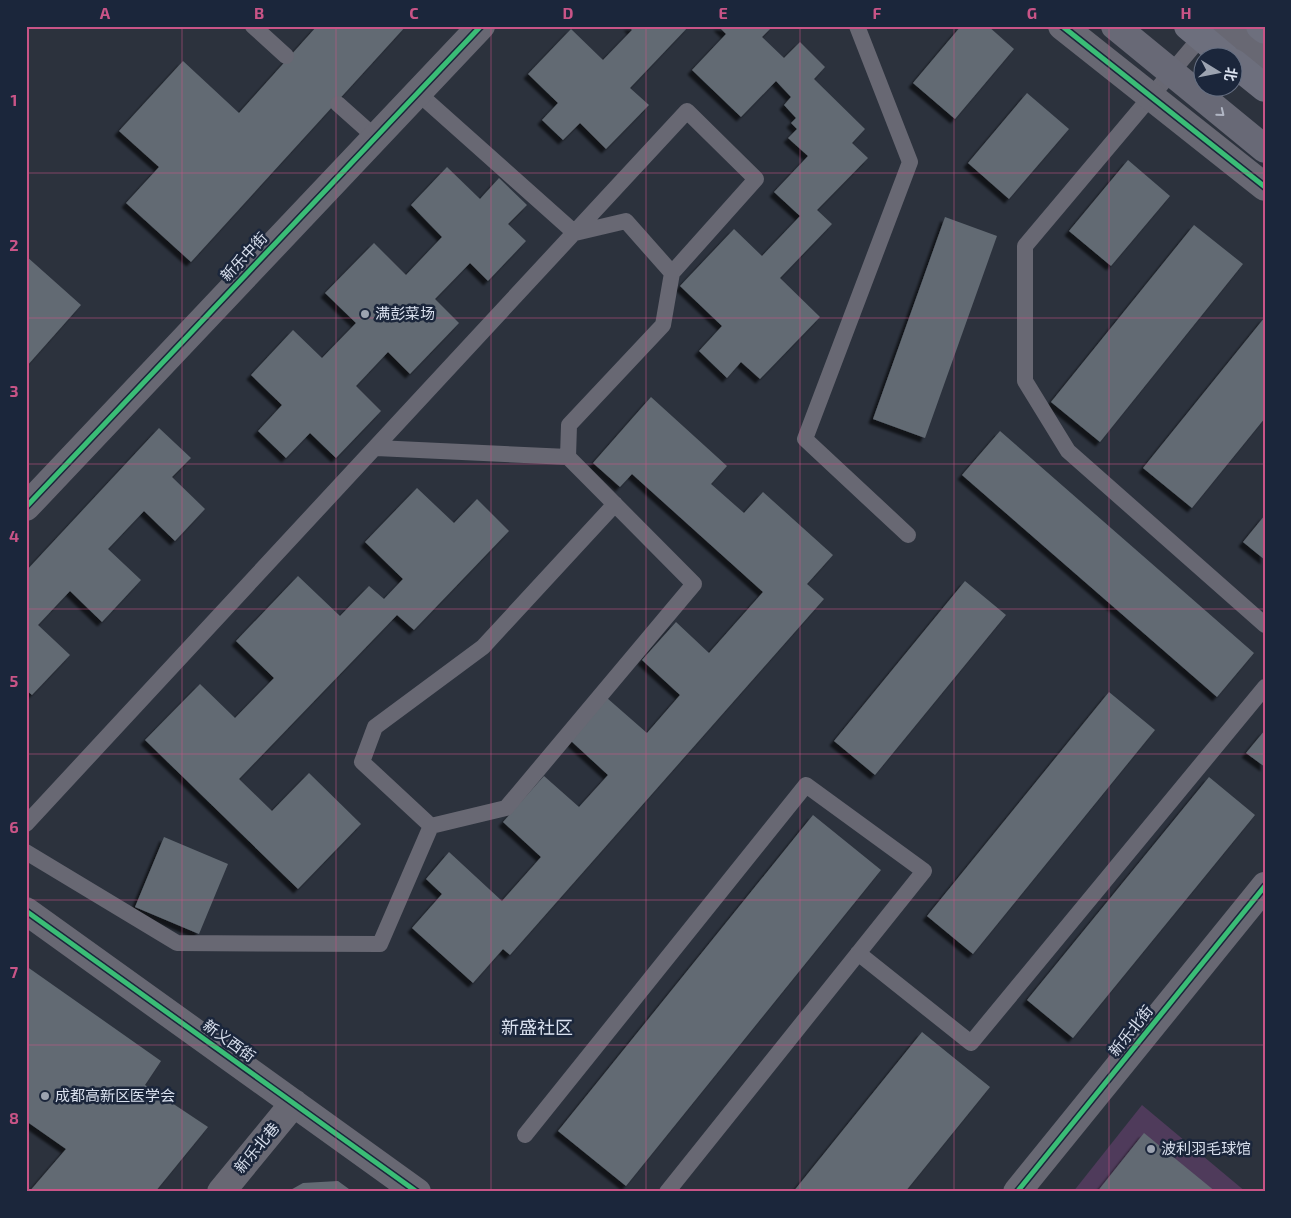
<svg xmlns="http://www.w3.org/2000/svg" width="1291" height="1218" viewBox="0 0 1291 1218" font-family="'Exo 2','Noto Sans SC',sans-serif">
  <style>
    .green { fill: #4f3b5b }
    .building { fill: #626a73; filter: url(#shadow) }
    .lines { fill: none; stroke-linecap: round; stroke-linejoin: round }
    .service { stroke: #686873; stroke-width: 16 }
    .minor { stroke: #686873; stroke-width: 28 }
    .tertiary { stroke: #686873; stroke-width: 28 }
    .motorway { stroke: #6d6f7d; stroke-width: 28 }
    .primary-bridge { stroke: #686976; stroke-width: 28 }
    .motorway-bridge { stroke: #6d6f7d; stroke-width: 28 }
    .cycleway-casing { stroke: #1b263b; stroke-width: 8 }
    .cycleway { stroke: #3abd76; stroke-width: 5 }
    .oneway { stroke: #b1b6c4 }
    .grid { fill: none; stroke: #c95487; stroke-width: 1; stroke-opacity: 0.55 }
    .poi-dot { fill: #9ca3b0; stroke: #1b263b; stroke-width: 2 }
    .labels { text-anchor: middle; stroke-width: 5; stroke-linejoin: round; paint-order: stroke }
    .street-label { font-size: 15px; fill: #d9e0ee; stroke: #1b263b }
    .poi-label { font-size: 15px; fill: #d9e0ee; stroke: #1b263b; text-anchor: start }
    .quarter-label { font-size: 18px; fill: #d9e0ee; stroke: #1b263b }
    .neatline { fill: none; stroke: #c95487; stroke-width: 2 }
    .grid-label { font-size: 16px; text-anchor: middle; font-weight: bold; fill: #c95487 }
  </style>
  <defs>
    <filter id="shadow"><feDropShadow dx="-4.5" dy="4.5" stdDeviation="1" flood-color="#0009"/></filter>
  </defs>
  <rect width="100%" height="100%" fill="#2c323d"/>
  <path class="green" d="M1142,1105L1246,1192H1073Z"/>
  <path class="building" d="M317,26H406L191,262L126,203L159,167L119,131L183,61L239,113Z
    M628,26H689L630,88L649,105L606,149L580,123L563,140L542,120L558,103L528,74L571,29L603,60L632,30Z
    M718,26H773L762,37L784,58L800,42L825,67L814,79L865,129L852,143L868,158L817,210L832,224L780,278L820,317L760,379L741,362L727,378L699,351L722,326L680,286L734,229L762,256L800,216L774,192L808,156L788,138L797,129L791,123L796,118L784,105L791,97L776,81L741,117L692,70L726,34Z
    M961,26H988L1014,49L955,119L913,83Z
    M1027,93L1069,129L1009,199L968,163Z
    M1128,160L1170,196L1111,266L1069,231Z
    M447,167L480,199L499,178L527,205L508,224L526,241L488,281L470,263L435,299L459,323L410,374L388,352L356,386L381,411L336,458L310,433L286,458L258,431L282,405L251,375L293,330L322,358L356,323L325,293L374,243L406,275L442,237L411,205Z
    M945,217L997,236L925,438L873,419Z
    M1194,225L1243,264L1100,442L1051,402Z
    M26,256L81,305L26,367Z
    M1265,317V418L1192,508L1143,468Z
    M651,397L727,466L711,484L744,513L763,492L833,555L807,584L824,599L510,955L503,949L473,983L412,928L442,894L426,879L449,852L502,901L541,857L503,822L544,776L579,807L608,775L570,740L607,698L647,733L680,695L642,660L676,622L709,653L763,592L632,474L620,487L593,463Z
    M159,428L191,458L172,477L205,509L175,541L144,511L108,549L141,580L102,622L70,591L38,625L70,655L32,695L26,690V571Z
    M1000,431L1254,653L1217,697L962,475Z
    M417,488L454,523L477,499L509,531L414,630L397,615L239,779L272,811L309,773L361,824L298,889L145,740L200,684L235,718L274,678L236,641L298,576L340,616L369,586L384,599L403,579L365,542Z
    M1265,515V560L1243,542Z
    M965,581L1006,615L875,775L834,741Z
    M1109,692L1155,730L973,954L927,916Z
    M1265,730V767L1246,753Z
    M1209,777L1255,815L1073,1038L1027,1000Z
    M813,815L881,870L626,1186L558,1131Z
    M164,837L228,864L199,934L135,907Z
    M26,966L161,1061L145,1085L208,1127L155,1192H29L66,1149L26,1121Z
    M922,1032L990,1087L905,1192H793Z
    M1144,1133L1216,1192H1097Z
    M338,1181L353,1192H287L303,1183Z"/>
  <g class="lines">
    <path class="service" d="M253,26L286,56
      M857,26L910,162L805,439L908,535
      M1207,30L1025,246V381L1068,451L1265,625
      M418,93L575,233L626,221L672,273L663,325L569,425L568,457L694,584L506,808L431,826L362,762L375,727L483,647L615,504
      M338,104L375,137
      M376,448L568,457
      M26,824L687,111L756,179L672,273
      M26,852L177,943L380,944L431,826
      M858,953L971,1043L1265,687
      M525,1135L806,785L924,871L667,1192"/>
    <path class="minor" d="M26,507L481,26
      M26,911L417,1192
      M221,1192L294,1103"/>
    <path class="tertiary" d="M1062,26L1265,187
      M1221,26L1265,61
      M1017,1192L1265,886"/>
    <path class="motorway" d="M1260,26L1265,30
      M1234,63L1265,88"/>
    <path class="primary-bridge" d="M1115,26L1265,149"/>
    <path class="motorway-bridge" d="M1188,26L1226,58"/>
    <g class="cycleway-casing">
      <path id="cycleway" d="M1062,26L1265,187
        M26,507L481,26
        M26,911L417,1192
        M1017,1192L1265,886"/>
    </g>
    <use href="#cycleway" class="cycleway"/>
  </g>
  <defs><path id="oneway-chevron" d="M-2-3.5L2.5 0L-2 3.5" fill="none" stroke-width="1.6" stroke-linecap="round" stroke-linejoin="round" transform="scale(1.25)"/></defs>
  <use class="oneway" href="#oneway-chevron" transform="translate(1221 113) rotate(39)"/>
  <path class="grid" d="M182,26V1192M336,26V1192M491,26V1192M646,26V1192M800,26V1192M954,26V1192M1109,26V1192M26,173H1265M26,318H1265M26,464H1265M26,609H1265M26,754H1265M26,900H1265M26,1045H1265"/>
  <g class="poi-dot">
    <circle cx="365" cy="314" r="5"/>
    <circle cx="45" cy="1096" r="5"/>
    <circle cx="1151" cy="1149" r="5"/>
  </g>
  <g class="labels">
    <g class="street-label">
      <text transform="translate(244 257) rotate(-47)" y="5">新乐中街</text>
      <text transform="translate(1131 1031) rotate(-51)" y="5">新乐北街</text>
      <text transform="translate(229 1041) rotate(36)" y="5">新义西街</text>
      <text transform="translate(257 1148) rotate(-50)" y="5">新乐北巷</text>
    </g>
    <g class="poi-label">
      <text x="375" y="319">满彭菜场</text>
      <text x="55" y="1101">成都高新区医学会</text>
      <text x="1161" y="1154">波利羽毛球馆</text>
    </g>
    <g class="quarter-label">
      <text x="537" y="1034">新盛社区</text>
    </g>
  </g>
  <rect width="1291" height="1218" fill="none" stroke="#1b263b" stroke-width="55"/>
  <g transform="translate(1218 72) rotate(100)"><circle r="24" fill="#1b263b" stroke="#677083"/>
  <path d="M0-4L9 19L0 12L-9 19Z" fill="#9ca3b0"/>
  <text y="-8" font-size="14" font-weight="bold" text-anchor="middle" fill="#d9e0ee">北</text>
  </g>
  <rect x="28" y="28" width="1236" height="1162" class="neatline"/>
  <g class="grid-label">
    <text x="105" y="19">A</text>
    <text x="259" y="19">B</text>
    <text x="414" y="19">C</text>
    <text x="568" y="19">D</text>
    <text x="723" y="19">E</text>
    <text x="877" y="19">F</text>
    <text x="1032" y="19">G</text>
    <text x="1186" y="19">H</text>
    <text x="14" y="106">1</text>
    <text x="14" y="251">2</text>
    <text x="14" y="397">3</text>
    <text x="14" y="542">4</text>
    <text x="14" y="687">5</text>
    <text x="14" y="833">6</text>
    <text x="14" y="978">7</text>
    <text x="14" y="1124">8</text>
  </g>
</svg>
